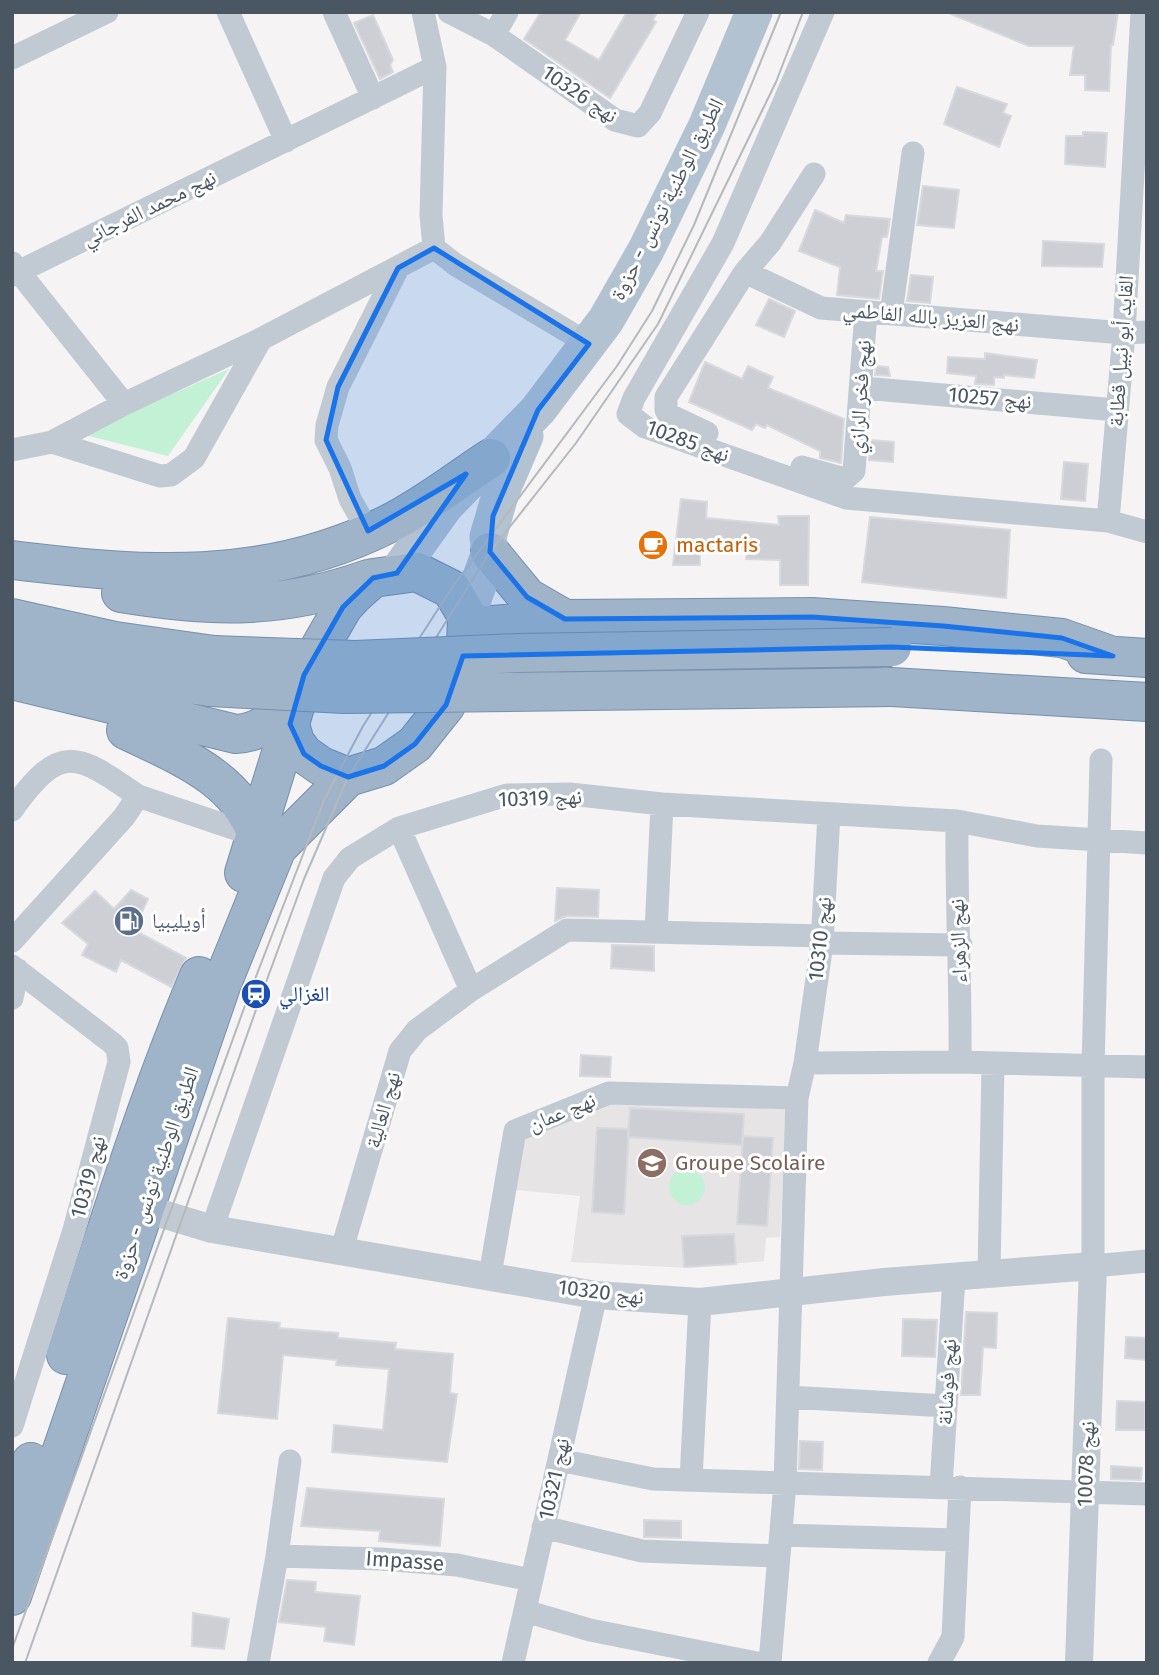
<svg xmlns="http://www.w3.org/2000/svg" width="1159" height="1675" viewBox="0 0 1159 1675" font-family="'Fira Sans','Noto Naskh Arabic',sans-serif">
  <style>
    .education { fill: #e6e4e5 }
    .green { fill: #c3f1d5 }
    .building { fill: #cdcfd5; stroke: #d7d9de; stroke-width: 2 }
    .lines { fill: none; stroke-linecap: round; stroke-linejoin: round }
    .trunk-casing { stroke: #7690ad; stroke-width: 40 }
    .minor { stroke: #c1cad2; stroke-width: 23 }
    .tertiary { stroke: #c1cad2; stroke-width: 28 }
    .primary { stroke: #b3c2d1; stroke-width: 37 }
    .trunk { stroke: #9fb4c9; stroke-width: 38 }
    .tram { stroke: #b5b8bd; stroke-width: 2 }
    .trunk-bridge-casing { stroke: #7690ad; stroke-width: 40; stroke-linecap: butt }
    .trunk-bridge { stroke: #9fb4c9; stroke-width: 38 }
    .marked { fill: #1a73e8; fill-opacity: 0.2; stroke: #1a73e8; stroke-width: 5; stroke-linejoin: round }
    .labels { text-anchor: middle; stroke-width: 6; stroke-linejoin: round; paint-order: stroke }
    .street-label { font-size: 21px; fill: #4a5661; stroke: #fff }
    .food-label { font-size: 21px; fill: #c56008; stroke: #fff; text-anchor: start }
    .service-label { font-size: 21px; fill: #4e5e75; stroke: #fff; text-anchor: start }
    .transit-label { font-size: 21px; fill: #164399; stroke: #fff; text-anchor: start }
    .education-label { font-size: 21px; fill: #785e54; stroke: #fff; text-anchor: start }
  </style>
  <rect width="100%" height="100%" fill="#f5f3f3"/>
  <path class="education" d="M609,1101L787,1106L780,1237L766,1238L764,1261L689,1268L571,1262L580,1196L516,1190L523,1136Z"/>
  <path class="green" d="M229,369L168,456L81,434Z
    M669 1187a18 18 0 1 1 36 0a18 18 0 1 1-36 0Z"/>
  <path class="building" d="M541,12H581L565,40L599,60L627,12H657L653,20L656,22L610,98L524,39Z
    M946,12H1118L1113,45H1111L1109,91L1085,90V75H1070L1074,46H1029Z
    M373,15L393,60L390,65L393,72L380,79L354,23Z
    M957,87L1007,104L1003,113L1011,116L999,147L944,124Z
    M1083,132L1107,133L1105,167L1065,164L1066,136H1083Z
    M923,186L959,190L954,228L917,225Z
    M815,210L844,223L846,215L890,219L887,237H882L876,271H883L879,299L837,295L840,267L799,251Z
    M1043,241L1104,244L1102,267L1042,266Z
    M911,275L933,277L930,303L907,301Z
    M769,299L795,311L784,337L756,325Z
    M985,353L1037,360L1034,378L1004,375V378L994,377V385L975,384L976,376L947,373L948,357L985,359Z
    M705,362L742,379L748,366L773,377L768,388L844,419L841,463L820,458V451L767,425L765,428L756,424L752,430L689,402Z
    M876,366L888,367L890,376L875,375Z
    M870,440L894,442L893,462L869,460Z
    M1064,462L1088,464L1085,501L1061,499Z
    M681,499L707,502L706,518L779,525L778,516H809L808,585H780V560L746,559L747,551L700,549V565H673Z
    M870,517L1010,530L1006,598L862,582Z
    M557,888L599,890L598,917L567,916L555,921Z
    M131,890L148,899L134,930L186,958L171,987L121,960L116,972L82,955L88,944L62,923L95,891L114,909Z
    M612,945L654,946V971L611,968Z
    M581,1055L611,1057L610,1077L580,1076Z
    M630,1108L744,1114L742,1145L628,1137Z
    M597,1128L629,1129L624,1214L592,1212Z
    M743,1136L773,1138L767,1226L737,1224Z
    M734,1234L736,1264L684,1267L682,1236Z
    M966,1312L997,1313L996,1348L983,1347L980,1395H961Z
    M228,1318L280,1323L279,1328L338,1333V1338L396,1343L395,1349L453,1354L450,1393L457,1394L447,1462L332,1452L334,1425L383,1430L389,1369L336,1365L337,1360L283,1355L277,1419L218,1413Z
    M903,1319L937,1320L935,1357L902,1356Z
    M1126,1337L1147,1338V1360L1125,1358Z
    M1117,1401L1145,1402V1430H1116Z
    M800,1441L823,1442L822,1470L799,1469Z
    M1111,1466L1142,1468L1141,1480L1111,1479Z
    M307,1488L444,1499L440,1546L379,1541L380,1531L301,1526Z
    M644,1520L681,1521V1538L644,1537Z
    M287,1580L316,1582L315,1592L360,1596L354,1645L324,1641L326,1627L279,1622Z
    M193,1613L229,1619L224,1649L192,1646Z"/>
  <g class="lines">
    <g class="trunk-casing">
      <path id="trunk" d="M490,552L527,597L565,619
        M12,560C143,576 265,586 388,524C423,507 457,480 491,458
        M121,593C211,608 280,610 368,579
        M12,618L115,641L214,655
        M467,627L565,619L812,617L943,626L1062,638L1113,656
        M12,651L112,674L210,687
        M1086,654L1147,658
        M12,680L236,734C266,733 281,711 298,690
        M892,687L1147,702
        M126,730C177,755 238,777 257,836
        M244,873L290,724
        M66,1355C107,1228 147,1099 199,976
        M12,1516L31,1462
        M12,1596L221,986L277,848L348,777L384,766L415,744L446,705L459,672L466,647L467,616L451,589L417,572L373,578L355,594L343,607L304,675L290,724L295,742L304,754L321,766L348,777"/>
    </g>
    <path class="minor" d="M228,12L286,141
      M334,12L373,98
      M423,12L435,67L431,215L434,248L456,265L589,344
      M449,12L494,35L615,120L638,126L650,113L698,12
      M823,12L723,243L634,398L628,414L645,427L846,498L1108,521L1147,532
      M494,35L507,12
      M12,58L107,12
      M12,263L124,404L261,339L434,248
      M745,272L821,308L1124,333L1147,332
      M12,275L435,67
      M891,314L913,153
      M863,388L1117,410
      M707,433L669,415L666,410V397L745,272L770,243L814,174
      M52,442L160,476L171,475L194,458L261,339
      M12,450L52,442L124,404
      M802,467L845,479L854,471L866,312
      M1108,521L1124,333L1142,12
      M368,531L350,499L340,468L326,440L327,425L338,387L398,268
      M1101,760L1093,1067V1266L1147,1261
      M12,810C60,743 75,752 138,796
      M957,821C956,901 961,981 960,1062
      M656,932L662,804
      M12,941L124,817L138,796L257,836
      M822,943L961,945
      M12,966L112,1043L117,1048L119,1062L74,1230L12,1426
      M471,990L567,930L822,936
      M12,998L18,970
      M805,1063L822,943L829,814
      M212,1229L334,878L350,858L399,828L507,795L570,794L662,804L957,821L1037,836L1147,843
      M342,1249L400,1051L417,1030L471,990L399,828
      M989,1273L993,1065
      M490,1275L515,1131L609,1093L797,1098
      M788,1397L946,1406
      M559,1460L653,1479L1147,1494
      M691,1480L700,1302
      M941,1487L954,1277
      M543,1527L642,1551L779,1556
      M781,1535L957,1540
      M277,1556L381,1559L457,1565L531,1580
      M525,1611L590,1630L757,1663
      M258,1663L277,1556L290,1461
      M513,1663L596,1295
      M770,1663L785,1483L797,1098L805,1063L960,1062L1147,1067
      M939,1663L953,1637L960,1487"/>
    <path class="tertiary" d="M126,1203L212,1229L596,1295L700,1302L884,1282L1093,1266L1079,1663"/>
    <path class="primary" d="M397,573L445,506L538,410L606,320L646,250L707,125L754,12
      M467,616L490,552L488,537L501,492L525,436"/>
    <use href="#trunk" class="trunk"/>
    <path class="tram" d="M12,1649L247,1000L324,800L363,726L451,589L617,366L652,311L694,225L781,12
      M25,1663L258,1004L304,879L348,777L490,552L576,443L658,324L776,82L803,12"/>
    <g class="trunk-bridge-casing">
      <path id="trunk-bridge" d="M214,655L355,660L519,653L892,647
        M210,687L344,694L892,687"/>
    </g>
    <use href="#trunk-bridge" class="trunk-bridge"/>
  </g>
  <path class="marked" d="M434,248L589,344L538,410L493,516L490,552L527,597L565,619L812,617L943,626L1062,638L1113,656L892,647L463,656L446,705L415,744L384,766L348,777L321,766L304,754L290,724L304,675L343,607L373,578L397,573L466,474L368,531L326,440L338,387L398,268Z"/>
  <defs>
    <g id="cafe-disc" transform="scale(1.575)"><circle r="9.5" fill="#e8710a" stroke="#fff"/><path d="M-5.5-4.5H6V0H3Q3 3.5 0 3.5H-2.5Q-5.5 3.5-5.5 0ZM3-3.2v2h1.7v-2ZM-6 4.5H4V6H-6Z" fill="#fff"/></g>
    <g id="fuel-disc" transform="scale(1.575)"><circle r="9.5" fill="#5c6f8a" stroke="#fff"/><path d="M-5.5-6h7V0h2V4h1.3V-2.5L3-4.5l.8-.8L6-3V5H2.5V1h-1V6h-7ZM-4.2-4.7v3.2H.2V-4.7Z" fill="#fff"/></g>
    <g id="station-disc" transform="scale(1.575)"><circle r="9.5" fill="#1a4fb4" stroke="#fff"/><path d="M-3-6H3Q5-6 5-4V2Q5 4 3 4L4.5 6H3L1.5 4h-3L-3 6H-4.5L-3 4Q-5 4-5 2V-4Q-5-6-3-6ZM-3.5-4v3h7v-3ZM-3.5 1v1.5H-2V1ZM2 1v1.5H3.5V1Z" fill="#fff"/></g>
    <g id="school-disc" transform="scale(1.575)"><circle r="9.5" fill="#8d6e63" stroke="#fff"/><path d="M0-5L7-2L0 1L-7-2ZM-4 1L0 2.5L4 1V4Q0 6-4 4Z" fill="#fff"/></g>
  </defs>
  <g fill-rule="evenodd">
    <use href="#cafe-disc" x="653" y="545"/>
    <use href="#fuel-disc" x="129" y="921"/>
    <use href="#station-disc" x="256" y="994"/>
    <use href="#school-disc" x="652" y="1163"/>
  </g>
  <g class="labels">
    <g class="street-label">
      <text transform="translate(580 94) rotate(34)" y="7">نهج 10326</text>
      <text transform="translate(667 199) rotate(-63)" y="7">الطريق الوطنية تونس - حزوة</text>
      <text transform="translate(149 208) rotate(-26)" y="7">نهج محمد الفرجاني</text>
      <text transform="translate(931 317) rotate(5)" y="7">نهج العزيز بالله الفاطمي</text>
      <text transform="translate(1121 351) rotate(-86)" y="7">القايد أبو نبيل قطابة</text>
      <text transform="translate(860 397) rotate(-86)" y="7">نهج فخر الرازي</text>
      <text transform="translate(990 398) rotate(5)" y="7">نهج 10257</text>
      <text transform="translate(688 441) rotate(20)" y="7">نهج 10285</text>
      <text transform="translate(540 798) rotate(-2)" y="7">نهج 10319</text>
      <text transform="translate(820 939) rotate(-84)" y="7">نهج 10310</text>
      <text transform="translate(958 941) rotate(-92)" y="7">نهج الزهراء</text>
      <text transform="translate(383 1110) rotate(-74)" y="7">نهج العالية</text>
      <text transform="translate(562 1112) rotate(-22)" y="7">نهج عمان</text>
      <text transform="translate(156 1173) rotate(-71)" y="7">الطريق الوطنية تونس - حزوة</text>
      <text transform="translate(88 1177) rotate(-75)" y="7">نهج 10319</text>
      <text transform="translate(601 1292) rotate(7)" y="7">نهج 10320</text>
      <text transform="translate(947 1382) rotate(-87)" y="7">نهج فوشانة</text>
      <text transform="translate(1086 1464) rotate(-88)" y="7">نهج 10078</text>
      <text transform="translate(554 1479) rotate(-78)" y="7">نهج 10321</text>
      <text transform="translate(405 1561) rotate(4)" y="7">Impasse</text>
    </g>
    <g class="food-label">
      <text x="676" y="552">mactaris</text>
    </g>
    <g class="service-label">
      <text x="152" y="928">أويليبيا</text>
    </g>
    <g class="transit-label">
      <text x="279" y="1001">الغزالي</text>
    </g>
    <g class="education-label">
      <text x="675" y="1170">Groupe Scolaire</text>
    </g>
  </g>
  <rect width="1159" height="1675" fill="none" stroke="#4a5661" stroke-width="28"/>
</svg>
